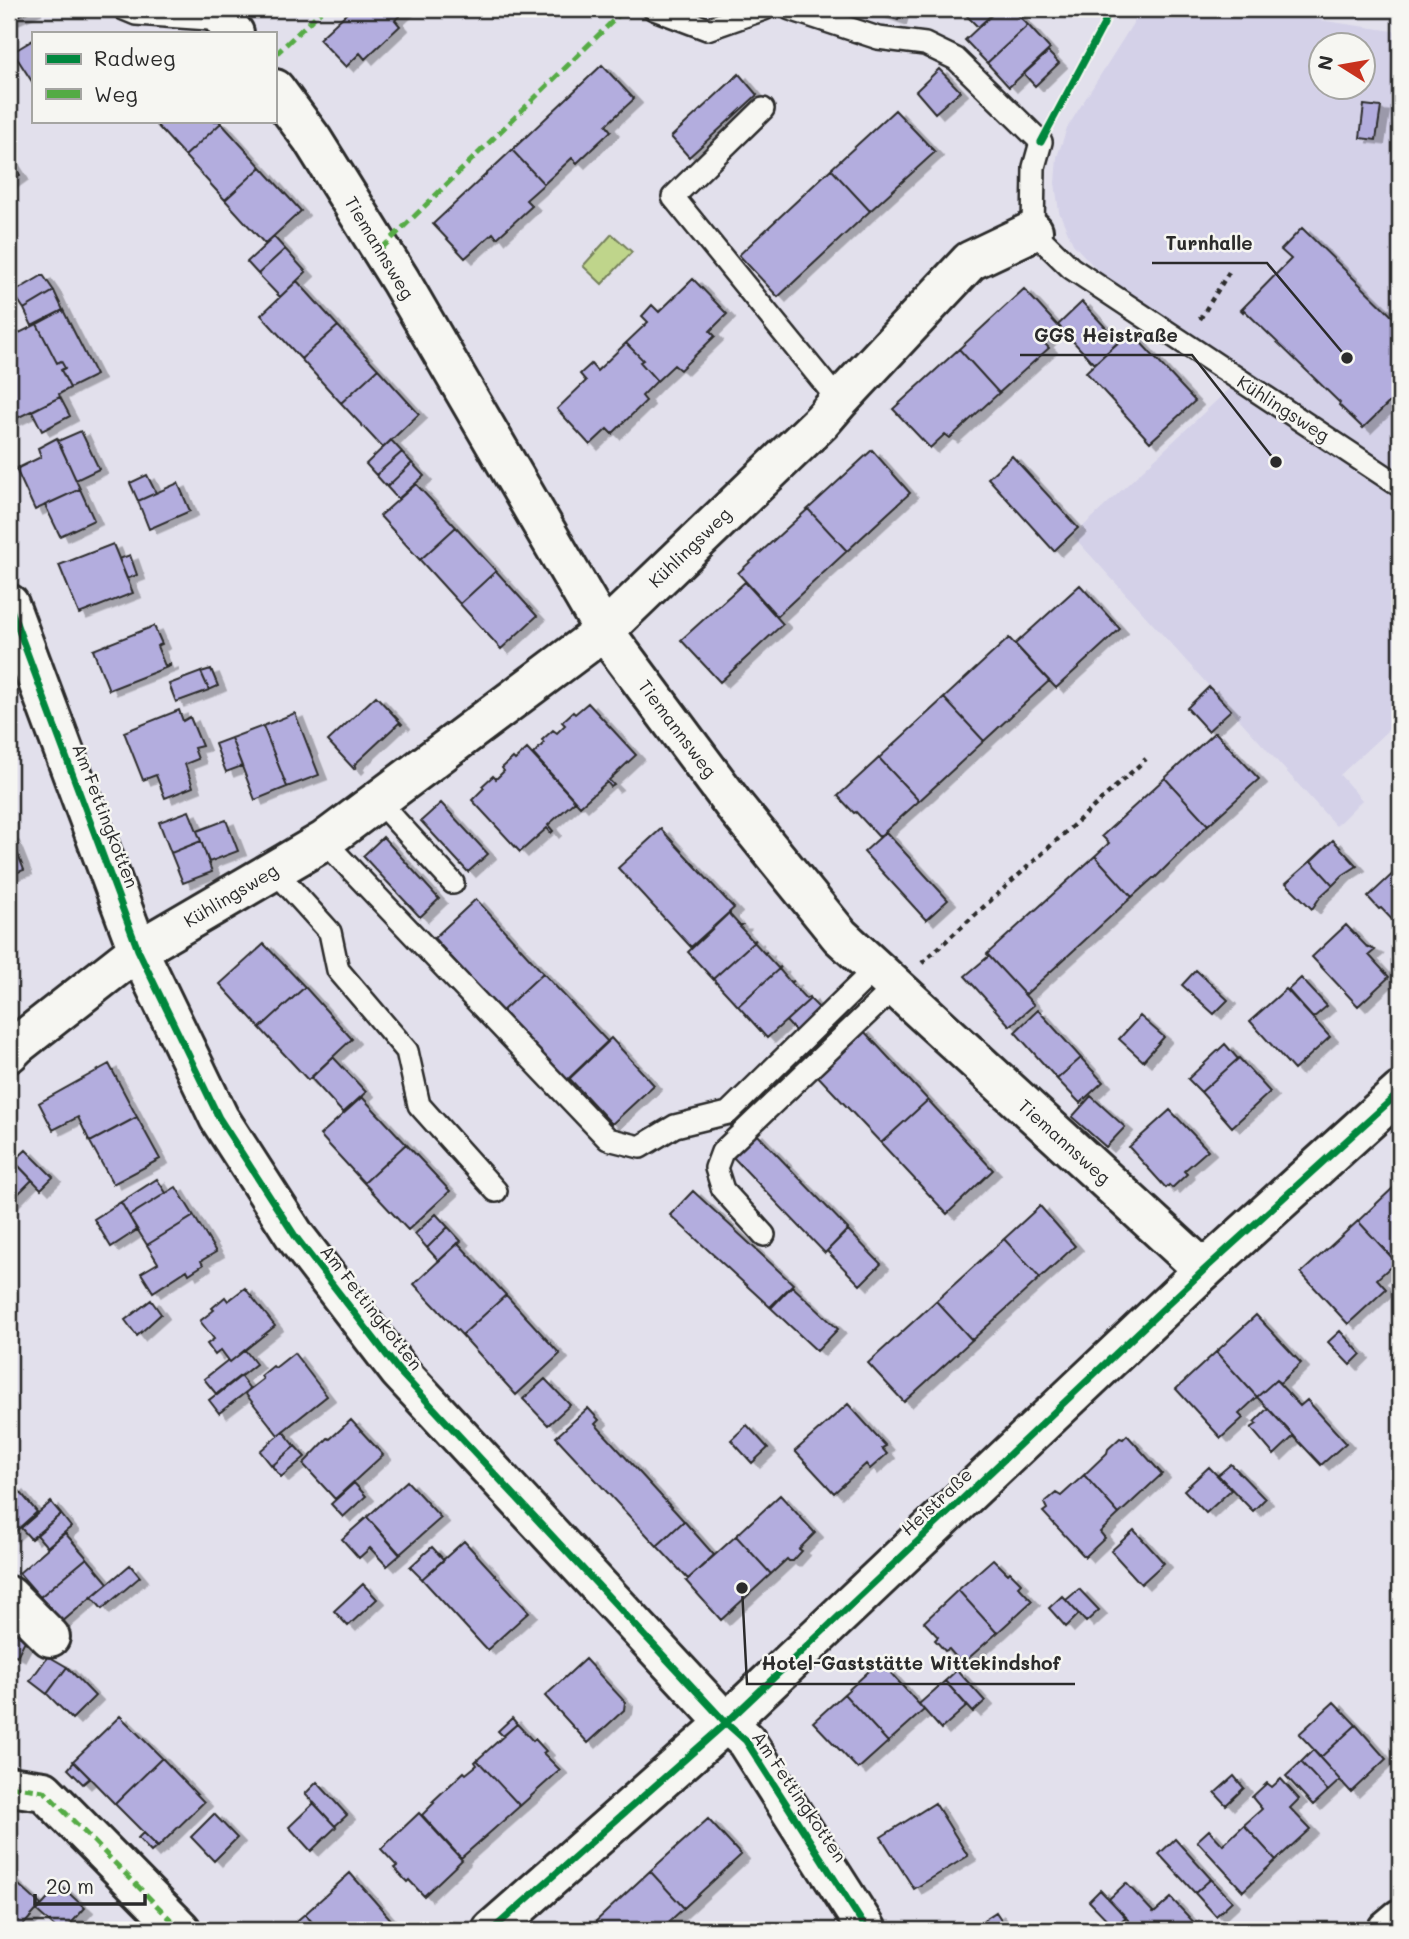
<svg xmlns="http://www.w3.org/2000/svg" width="1409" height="1939" viewBox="0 0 1409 1939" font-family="Mali,sans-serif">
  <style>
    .built { fill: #d4d1e8; fill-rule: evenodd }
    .green { fill: #bfd58b; stroke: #75805b; stroke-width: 2 }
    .building { fill: #b3adde; stroke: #2b2b2b; stroke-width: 2; filter: url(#shadow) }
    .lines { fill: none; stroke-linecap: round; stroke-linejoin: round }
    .lane-casing { stroke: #2b2b2b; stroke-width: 26 }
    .street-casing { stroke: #2b2b2b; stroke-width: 44 }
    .secondary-casing { stroke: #2b2b2b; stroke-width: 44 }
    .path { stroke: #2b2b2b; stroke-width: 4.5; stroke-dasharray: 5 5; stroke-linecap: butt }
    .lane { stroke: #f6f6f2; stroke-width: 21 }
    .street { stroke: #f6f6f2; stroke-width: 38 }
    .secondary { stroke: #f6f6f2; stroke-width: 38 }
    .quiet { stroke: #54ab44; stroke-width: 5; stroke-dasharray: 10 5; stroke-linecap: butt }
    .cycleway-casing { stroke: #f6f6f2; stroke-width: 11 }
    .cycleway { stroke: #00873e; stroke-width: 7 }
    .labels { text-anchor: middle; stroke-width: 5; stroke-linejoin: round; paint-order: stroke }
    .street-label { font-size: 18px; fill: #2b2b2b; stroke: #f6f6f2 }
    .leader { fill: none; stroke: #2b2b2b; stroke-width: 2.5 }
    .callout-dot { fill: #2b2b2b; stroke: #f6f6f2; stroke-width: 2.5 }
    .callout-label { font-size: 19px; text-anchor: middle; font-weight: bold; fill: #2b2b2b; stroke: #f6f6f2; stroke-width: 5; stroke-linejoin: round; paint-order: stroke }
  </style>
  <defs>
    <filter id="shadow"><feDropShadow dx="8" dy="4.5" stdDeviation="0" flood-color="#0004"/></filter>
  </defs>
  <rect width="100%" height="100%" fill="#e2e0ec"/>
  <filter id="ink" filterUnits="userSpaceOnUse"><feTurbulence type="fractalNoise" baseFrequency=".0143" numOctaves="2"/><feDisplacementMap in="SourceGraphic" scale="14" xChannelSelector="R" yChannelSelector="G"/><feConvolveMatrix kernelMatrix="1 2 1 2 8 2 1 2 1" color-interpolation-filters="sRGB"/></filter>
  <g filter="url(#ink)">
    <path class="built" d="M1142,9H1246L1400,32V719L1340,775L1362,800L1336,826L1073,536L1231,387L1243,369L1101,274L1073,244L1059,212L1055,183L1057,157L1067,128ZM1322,46H1364V88H1322Z"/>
    <path class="green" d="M612,234L632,252L602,284L583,266Z"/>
    <path class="building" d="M9,9H34L9,20Z
      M343,9H407L395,20L400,26L365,59L360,53L346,67L319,39L347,13Z
      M866,9H901L898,20Z
      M974,9H998L978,27L967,16Z
      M998,9H1012L1028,25L987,63L965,40Z
      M1028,25L1050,49L1009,87L987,63Z
      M33,40V83L13,52Z
      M1048,52L1059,63L1035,86L1024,74Z
      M602,65L634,99L606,125L611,131L577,163L572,158L544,184L512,150Z
      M939,69L960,91L935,113L916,91Z
      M739,74L757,95L689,157L671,137Z
      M1364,105L1381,107L1376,140L1360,138Z
      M895,110L935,152L870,211L831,169Z
      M153,121H219L221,123L185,156Z
      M221,123L261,167L225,200L185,156Z
      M512,150L544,184L526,200L532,206L497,238L493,233L465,258L433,224Z
      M9,158L20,175L9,183Z
      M261,167L301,211L265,244L225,200Z
      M831,169L870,211L778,297L739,255Z
      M1302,228L1400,324V392L1363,428L1339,405L1340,403L1244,310L1243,312L1241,310L1291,259L1281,250Z
      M274,237L285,249L258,274L247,262Z
      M285,249L306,272L280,297L258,274Z
      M43,275L54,291L24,309L14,294L17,293L16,291Z
      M693,279L727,314L710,331L715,336L680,370L674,365L657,381L640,362L643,360L626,343L648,322L642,316L652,305L659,312Z
      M297,281L338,326L301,359L261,315Z
      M1024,289L1060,328L1044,343L1049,348L999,393L959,349Z
      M54,291L63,310L32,326L24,309Z
      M1082,302L1119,342L1094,364L1058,325Z
      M63,310L96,375L70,388L61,370L65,368L61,361L57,363L37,324Z
      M37,324L57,363L61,361L65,368L61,370L70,388L59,394L60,397L9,422V338Z
      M338,326L378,369L341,403L301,359Z
      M1130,331L1195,401L1150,442L1086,372Z
      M626,343L643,360L640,362L657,381L642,396L646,401L612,434L607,429L590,445L557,409L586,381L580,374L591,364L597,371Z
      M959,349L999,393L950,438L945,434L930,448L893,409Z
      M378,369L419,414L383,448L341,403Z
      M60,397L70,416L42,431L32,411Z
      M81,431L99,469L76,480L58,441Z
      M57,438L80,489L35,510L16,469L41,457L38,448Z
      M391,440L402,452L376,475L366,464Z
      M872,450L910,493L847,551L808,509Z
      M402,452L412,463L387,487L376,475Z
      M1012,456L1078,528L1054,551L988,478Z
      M412,463L424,476L398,499L387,487Z
      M147,475L156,493L138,501L130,483Z
      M178,483L190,511L149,529L138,501Z
      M416,484L456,527L420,560L380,516Z
      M80,489L94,520L60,536L45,505Z
      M808,509L847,551L777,616L738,573Z
      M456,527L496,571L460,604L420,560Z
      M113,544L133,593L79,614L59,565Z
      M130,555L137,575L127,579L119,559Z
      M496,571L537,616L501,649L460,604Z
      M745,582L783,624L720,682L681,640Z
      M1080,585L1120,629L1056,688L1015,644Z
      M154,626L162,644L157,646L165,666L170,664V666L109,690L93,650Z
      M1009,638L1049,681L984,741L944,698Z
      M211,669L218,686L209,690L201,672Z
      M201,672L209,690L176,702L169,684Z
      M1209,687L1231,710L1208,731L1187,708Z
      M376,696L402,724L401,725L399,723L354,765L356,767L354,769L328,741Z
      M944,698L984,741L919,801L879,758Z
      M588,703L636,755L609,780L614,785L611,787L607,782L580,806L533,754L544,743L542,740L553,730L557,733L565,725L562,722L573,712L575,714Z
      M179,710L183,721L190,717L202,746L194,748L198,759L185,764L193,787L165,798L156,775L143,780L124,732Z
      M295,713L319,775L287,787L263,726Z
      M263,726L287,787L255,800L231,738Z
      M1215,732L1259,779L1208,825L1165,778Z
      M231,738L242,766L226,772L215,744Z
      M527,749L575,801L548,825L553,831L551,833L547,828L520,852L472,800L484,788L482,786L493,776L496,779L504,771L502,768L513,758L515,760Z
      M879,758L919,801L879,837L856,812L854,813L838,796Z
      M1165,778L1208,825L1155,878H1153L1132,897L1095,856L1109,843L1102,836Z
      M441,803L488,854L468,872L421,821Z
      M189,811L201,841L171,853L159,822Z
      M226,820L238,851L209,862L197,831Z
      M661,829L734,908L691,947L618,868Z
      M886,832L948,900L926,920L864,852Z
      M9,836L11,837L24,870L9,875Z
      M383,837L439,899L420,917L363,856Z
      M1333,840L1357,866L1343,875L1333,885L1311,861Z
      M201,841L212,872L183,883L171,853Z
      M1095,856L1132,897L1025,995L987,954Z
      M1311,861L1333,885L1321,896L1312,909L1286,883Z
      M1400,867V928L1381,908L1379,909L1368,897Z
      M476,899L543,973L501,1012L434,938Z
      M730,912V915L739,925H742L740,927L753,941L756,940L713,979L688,952Z
      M1346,925L1366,946L1375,950L1369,955L1389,977L1358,1006L1312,957Z
      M756,940L754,942L764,953L767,952L764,953L778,968L781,967L738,1006L713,979Z
      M264,944L305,987L260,1028L220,984Z
      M989,956L1034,1005L1010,1026L965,976Z
      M781,967L779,969L790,982L794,981L791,983L806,999L809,997L810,999L767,1038L738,1006Z
      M1196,970L1228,1000L1214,1014L1182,985Z
      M543,973L608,1042L566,1082L501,1012Z
      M1301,978L1327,1006L1313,1018L1288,990Z
      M305,987L352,1039L308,1080L260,1028Z
      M1286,989L1330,1037L1294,1070L1250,1021Z
      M810,999L821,1010L797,1033L786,1021Z
      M1038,1010L1081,1058L1057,1079L1015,1032Z
      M1140,1016L1164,1037L1143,1061L1119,1039Z
      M862,1029L928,1100L881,1143L815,1073Z
      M611,1038L654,1085L612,1124L569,1078Z
      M1225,1044L1238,1059L1201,1092L1188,1079Z
      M333,1057L366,1092L343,1113L311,1078Z
      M1081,1058L1103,1082L1080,1103L1057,1079Z
      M1239,1058L1270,1092L1232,1127L1201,1092Z
      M109,1064L137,1117L90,1142L78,1117L53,1130L39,1103Z
      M1091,1096L1125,1127L1106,1147L1072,1117Z
      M362,1097L406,1144L364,1183L320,1135Z
      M928,1100L993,1170L947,1214L881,1143Z
      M1170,1110L1208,1150L1184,1171L1187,1174L1172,1188L1169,1185L1166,1188L1129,1147Z
      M137,1117L160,1159L113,1184L90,1142Z
      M755,1132L848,1229L825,1253L731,1155Z
      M406,1144L450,1191L408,1230L364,1183Z
      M26,1150L53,1177L41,1189L14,1161Z
      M9,1156L32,1180L9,1203Z
      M157,1179L166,1193L129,1216L121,1202Z
      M176,1187L194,1216L147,1245L129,1216Z
      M1394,1187L1400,1194V1258L1396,1262L1358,1221Z
      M693,1191L793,1284L770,1307L670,1215Z
      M121,1202L137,1230L111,1247L94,1219Z
      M1040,1206L1075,1246L1040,1278L1004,1239Z
      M436,1214L448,1227L427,1248L415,1234Z
      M194,1216L216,1252L201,1261L203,1265L189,1274L187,1270L153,1292L141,1273L158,1263L147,1245Z
      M1358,1221L1396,1262L1377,1279L1386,1289L1348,1324L1301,1273Z
      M448,1227L461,1241L439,1261L427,1248Z
      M848,1230L881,1264L860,1285L827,1251Z
      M1004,1239L1040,1278L972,1340L936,1301Z
      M458,1243L506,1295L462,1335L414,1284Z
      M792,1286L838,1329L817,1351L771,1308Z
      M245,1288L275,1326L230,1362L221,1350L215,1355L207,1344L214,1339L200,1321L214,1310L212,1308L225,1297L228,1301Z
      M506,1295L560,1354L516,1395L462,1335Z
      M151,1300L161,1314L137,1336L125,1320Z
      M936,1301L972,1340L904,1402L868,1363Z
      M1256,1315L1301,1363L1280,1383L1276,1380L1257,1397L1216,1352Z
      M1340,1331L1361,1354L1350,1365L1328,1342Z
      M245,1350L256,1364L217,1395L204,1379L228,1360L230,1362Z
      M1216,1352L1257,1397L1239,1414L1243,1418L1221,1438L1176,1389Z
      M294,1353L327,1396L278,1435L245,1393L263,1379L261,1376L273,1366L275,1368Z
      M240,1376L250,1389L219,1413L209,1400Z
      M545,1379L570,1405L548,1425L523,1399Z
      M1276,1380L1300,1406L1307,1400L1346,1443L1321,1465L1257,1397Z
      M848,1404L886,1446L882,1448L887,1454L870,1469L866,1464L834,1493L795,1451Z
      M588,1408L599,1420L595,1424L684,1521L657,1546L556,1437Z
      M1268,1408L1294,1436L1274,1455L1251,1428L1257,1424L1254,1422Z
      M351,1420L383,1455L335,1499L303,1464L328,1438L330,1439Z
      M747,1425L768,1448L752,1463L731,1440Z
      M283,1431L295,1446L272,1466L260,1451Z
      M1127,1435L1162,1474L1119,1514L1084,1475L1107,1453L1108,1449L1120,1438L1123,1439Z
      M295,1446L305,1457L281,1477L272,1466Z
      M1231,1464L1265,1499L1253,1511L1218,1475Z
      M1209,1467L1231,1490L1206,1513L1184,1490Z
      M1084,1475L1119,1514L1100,1532L1105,1538L1085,1557L1043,1512L1047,1509L1044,1503L1056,1493L1061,1496Z
      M407,1481L441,1518L400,1554L367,1517Z
      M354,1483L366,1496L343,1517L331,1504Z
      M16,1487L37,1512L9,1537V1493Z
      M780,1495L815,1533L799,1549L802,1551L793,1561H789L787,1559L771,1574L736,1536Z
      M51,1502L61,1514L31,1539L21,1528Z
      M61,1514L71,1527L47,1547L37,1535Z
      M367,1517L400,1555L387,1566L370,1548L359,1558L342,1539Z
      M684,1521L714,1555L688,1579L657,1546Z
      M1134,1530L1164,1563L1141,1584L1111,1551Z
      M65,1533L87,1558L40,1597L19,1573Z
      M736,1536L771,1574L721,1620L686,1581Z
      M464,1541L529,1612L487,1650L422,1579Z
      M432,1547L444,1560L422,1579L410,1567Z
      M87,1558L108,1583L62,1622L40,1597Z
      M993,1559L1008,1574L1010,1572L1021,1583L1018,1586L1032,1601L997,1633L958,1590Z
      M130,1565L140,1577L102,1609L92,1597Z
      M363,1584L377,1599L348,1626L334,1611Z
      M1079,1589L1099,1610L1086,1622L1066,1600Z
      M958,1590L997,1633L962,1664L949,1649L945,1651L935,1640L938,1637L924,1622Z
      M1062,1596L1079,1614L1066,1627L1049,1608Z
      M9,1624L28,1635L17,1656L9,1652Z
      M48,1656L67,1667L47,1694L30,1681Z
      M585,1659L625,1702L624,1710L588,1743L545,1696Z
      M880,1661L924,1710L888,1742L844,1694Z
      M67,1667L95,1696L72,1719L47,1694Z
      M957,1670L985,1701L973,1712L945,1681Z
      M945,1681L967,1706L941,1729L919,1704Z
      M844,1694L888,1742L858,1769L813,1722Z
      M1334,1702L1356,1725L1321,1757L1299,1734Z
      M120,1716L162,1758L115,1804L73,1761Z
      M512,1718L517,1724L503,1736L498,1731Z
      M517,1724L533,1741L535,1739L546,1751L543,1753L560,1770L520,1806L477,1760Z
      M1356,1725L1386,1759L1351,1792L1320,1758Z
      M1313,1750L1340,1780L1328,1791L1301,1762Z
      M162,1758L204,1802L158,1847L115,1804Z
      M477,1760L520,1806L461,1858L422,1815L434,1803L432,1802L464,1772L466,1774L477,1765L475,1762Z
      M74,1762L90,1778L83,1784L68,1769Z
      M1301,1762L1328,1791L1313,1805L1286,1776Z
      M1234,1776L1244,1788L1226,1805L1215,1793Z
      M1281,1779L1299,1799L1290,1808L1310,1829L1276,1860L1244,1825L1262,1809L1252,1797L1267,1783L1272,1787Z
      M317,1782L347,1815L335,1826L305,1794Z
      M314,1803L336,1827L311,1851L289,1827Z
      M935,1803L968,1856L914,1889L881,1837Z
      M419,1813L462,1860L424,1896L409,1880L407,1882L394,1868L397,1866L381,1849Z
      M214,1814L237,1838L214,1861L191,1837Z
      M708,1819L741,1855L684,1908L650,1871Z
      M1244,1825L1276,1860L1243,1891L1197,1841L1209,1830L1223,1845Z
      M143,1833L157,1847L151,1852L138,1838Z
      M1175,1839L1211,1879L1195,1893L1159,1854Z
      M650,1871L684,1908L660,1930H599L593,1924Z
      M350,1873L393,1922L392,1924L398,1930H319L305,1914Z
      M9,1876L41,1905L19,1930H9Z
      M1211,1879L1232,1901L1216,1916L1195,1893Z
      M1126,1883L1154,1913L1171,1898L1201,1930H1137L1109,1899Z
      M60,1885L85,1908L65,1930H58L37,1911Z
      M1100,1890L1126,1917L1114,1927L1089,1901Z
      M996,1912L1008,1930H976L973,1927Z
      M305,1914L319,1930H286Z"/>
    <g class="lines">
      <g class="lane-casing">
        <path id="lane" d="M124,9L136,14L224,20
          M654,9L707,29L764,9
          M790,9L878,38L925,44L956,59L1041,142L1034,167L1033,231L1071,268L1400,486
          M763,109L673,197L839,401
          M378,801L453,883
          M324,841L608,1139L640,1147L675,1126L728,1113L875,969
          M274,870L330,932L338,970L407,1051L419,1105L496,1191
          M764,1235L723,1190L716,1168L722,1152L895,987"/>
      </g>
      <g class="street-casing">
        <path id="street" d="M224,20L234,33
          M275,89L312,139L400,280L604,631L733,804L840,936L1204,1270
          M9,604L138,950L219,1118L295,1236L399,1371L726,1723L746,1741L867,1930
          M9,1053L17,1045L138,950L324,841L604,631L821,422L839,401L970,261L1033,231
          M9,1596L50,1637
          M9,1786L44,1791L181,1930
          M1387,1930L1400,1919"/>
      </g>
      <g class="secondary-casing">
        <path id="secondary" d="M492,1930L726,1723L1204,1270L1400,1092"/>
      </g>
      <path class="path" d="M1200,319L1229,272
        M922,963L1146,759"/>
      <use href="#lane" class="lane"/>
      <use href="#street" class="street"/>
      <use href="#secondary" class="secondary"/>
      <path class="quiet" d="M275,55L323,9
        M381,249L625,9
        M9,1786L44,1791L181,1930"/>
      <g class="cycleway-casing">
        <path id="cycleway" d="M1041,142L1104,24L1109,9
          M9,604L138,950L219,1118L295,1236L399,1371L726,1723L746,1741L867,1930
          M492,1930L726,1723L1204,1270L1400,1092"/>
      </g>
      <use href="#cycleway" class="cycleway"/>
    </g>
  </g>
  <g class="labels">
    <g class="street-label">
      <text transform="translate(379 248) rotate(59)" y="6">Tiemannsweg</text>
      <text transform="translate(1283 409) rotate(33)" y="6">Kühlingsweg</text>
      <text transform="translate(690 548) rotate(-44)" y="6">Kühlingsweg</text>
      <text transform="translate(677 729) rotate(53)" y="6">Tiemannsweg</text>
      <text transform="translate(105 816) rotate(69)" y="6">Am Fettingkotten</text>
      <text transform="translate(231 896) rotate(-31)" y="6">Kühlingsweg</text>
      <text transform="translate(1064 1142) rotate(42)" y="6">Tiemannsweg</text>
      <text transform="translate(371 1308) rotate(52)" y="6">Am Fettingkotten</text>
      <text transform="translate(937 1502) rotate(-43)" y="6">Heistraße</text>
      <text transform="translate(799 1797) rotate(56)" y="6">Am Fettingkotten</text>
    </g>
  </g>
  <path class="leader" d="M1347 358L1267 263H1152M1276 462L1192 355H1020M742 1588L747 1684H1075"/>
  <g class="callout-dot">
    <circle cx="1347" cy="358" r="7"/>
    <circle cx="1276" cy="462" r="7"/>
    <circle cx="742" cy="1588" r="7"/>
  </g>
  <g class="callout-label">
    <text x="1209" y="250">Turnhalle</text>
    <text x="1106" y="342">GGS Heistraße</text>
    <text x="911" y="1670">Hotel-Gaststätte Wittekindshof</text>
  </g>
  <rect width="1409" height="1939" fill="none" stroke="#f6f6f2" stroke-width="35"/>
  <rect x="18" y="18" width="1374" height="1904" fill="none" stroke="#2b2b2b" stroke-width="2.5" filter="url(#ink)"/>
  <rect x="32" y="32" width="245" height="91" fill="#f6f6f2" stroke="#a5a5a2" stroke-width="2"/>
  <rect x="46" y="54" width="35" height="10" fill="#00873e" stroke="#a5a5a2" stroke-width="2"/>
  <text x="94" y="66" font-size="21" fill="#2b2b2b">Radweg</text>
  <rect x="46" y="89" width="35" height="10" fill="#54ab44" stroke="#a5a5a2" stroke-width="2"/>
  <text x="94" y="102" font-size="21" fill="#2b2b2b">Weg</text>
  <g transform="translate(1342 66) rotate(281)"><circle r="33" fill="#f6f6f2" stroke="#a5a5a2" stroke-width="2"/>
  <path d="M0-5L12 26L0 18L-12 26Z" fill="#c8321e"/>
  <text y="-10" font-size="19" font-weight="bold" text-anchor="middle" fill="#2b2b2b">N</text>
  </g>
  <path d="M35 1894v10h110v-10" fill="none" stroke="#2b2b2b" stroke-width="3.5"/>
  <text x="46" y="1894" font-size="21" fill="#2b2b2b" stroke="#f6f6f2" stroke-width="5" paint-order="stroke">20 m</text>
</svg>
